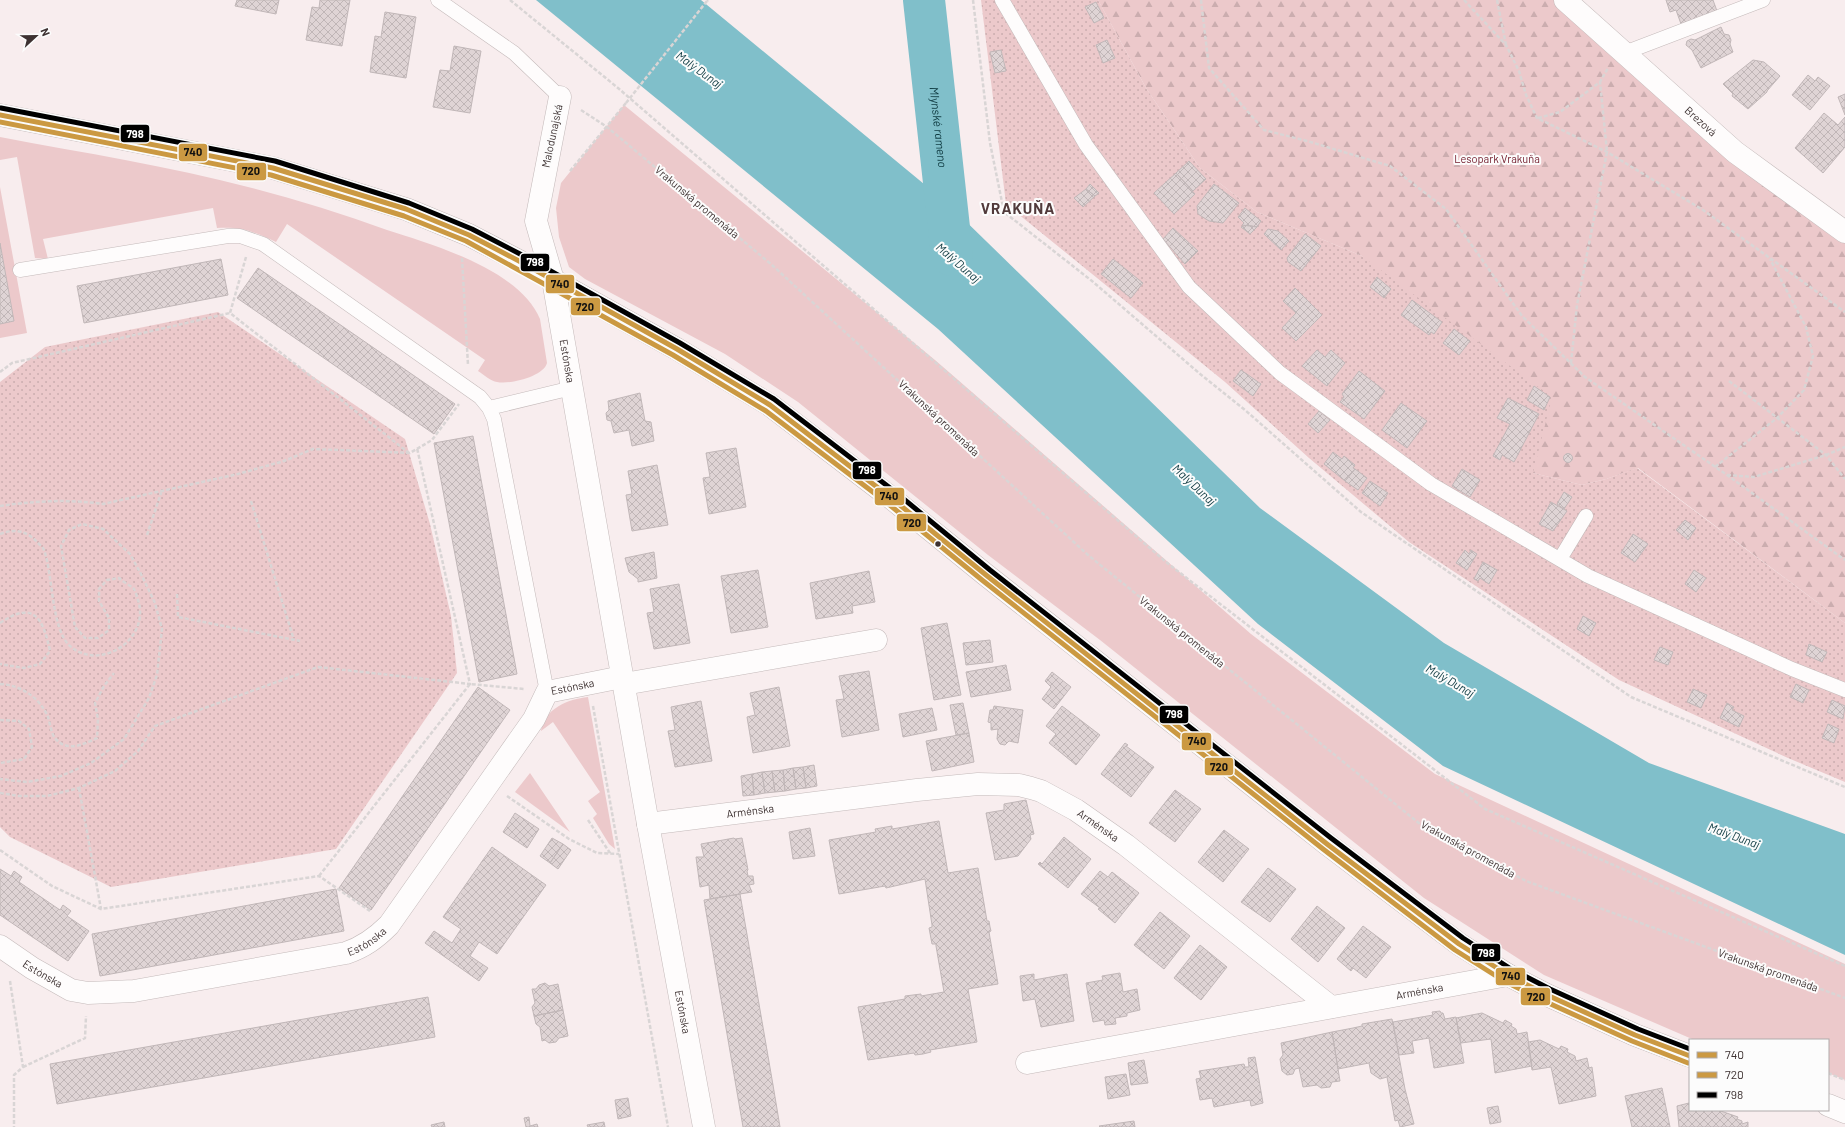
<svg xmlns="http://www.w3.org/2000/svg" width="1845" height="1127" viewBox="0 0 1845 1127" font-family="Barlow,sans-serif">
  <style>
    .grass { fill: #ecc9cb }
    .forest { fill: url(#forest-firs) }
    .park { fill: url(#park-dots) }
    .water { fill: #80bfca }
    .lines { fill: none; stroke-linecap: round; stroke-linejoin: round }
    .river { stroke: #80bfca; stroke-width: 42 }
    .building { fill: url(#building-cross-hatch); stroke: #c1b7b8 }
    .service-casing { stroke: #c4baba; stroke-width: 15 }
    .minor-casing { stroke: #c4baba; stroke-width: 23 }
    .path { stroke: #d9d5d5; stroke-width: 2.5; stroke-dasharray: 4 2; stroke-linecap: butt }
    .service { stroke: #fefcfc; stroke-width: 14 }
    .minor { stroke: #fefcfc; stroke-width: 22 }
    .path-bridge { stroke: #d9d5d5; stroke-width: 2.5; stroke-dasharray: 4 2; stroke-linecap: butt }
    .bus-1-casing { stroke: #fcfcfc; stroke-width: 8 }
    .bus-2-casing { stroke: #fcfcfc; stroke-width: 8 }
    .bus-3-casing { stroke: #fcfcfc; stroke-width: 8 }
    .bus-1 { stroke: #cb9942; stroke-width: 5 }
    .bus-2 { stroke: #cb9942; stroke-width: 5 }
    .bus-3 { stroke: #000; stroke-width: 5 }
    .bus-dot { fill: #3d3131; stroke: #fcfcfc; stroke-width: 1.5 }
    .labels { text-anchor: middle; stroke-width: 4; stroke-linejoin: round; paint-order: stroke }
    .street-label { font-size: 11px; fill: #3d3131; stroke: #fcfcfc }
    .park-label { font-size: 11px; fill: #701828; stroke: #fcfcfc }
    .water-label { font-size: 12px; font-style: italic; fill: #0f3b42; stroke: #fcfcfc }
    .district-label { font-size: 15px; font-weight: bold; letter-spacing: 1px; fill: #513a3b; stroke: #fcfcfc }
    .line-badge { stroke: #fcfcfc; stroke-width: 1.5 }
    .badge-label { font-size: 11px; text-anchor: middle; font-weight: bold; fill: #fff }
    .pale-badge-label { font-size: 11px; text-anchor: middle; font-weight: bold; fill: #111 }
  </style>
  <defs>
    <pattern id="forest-firs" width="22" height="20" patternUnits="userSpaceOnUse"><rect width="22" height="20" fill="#ecc9cb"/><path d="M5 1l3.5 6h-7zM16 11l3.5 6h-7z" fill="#cbadaf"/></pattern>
    <pattern id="park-dots" width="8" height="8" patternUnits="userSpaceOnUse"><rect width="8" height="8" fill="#ecc9cb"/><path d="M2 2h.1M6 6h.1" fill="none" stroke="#cbadaf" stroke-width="1.8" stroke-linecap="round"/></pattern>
    <pattern id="building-cross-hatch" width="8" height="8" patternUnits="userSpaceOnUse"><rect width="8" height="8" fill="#dfd4d5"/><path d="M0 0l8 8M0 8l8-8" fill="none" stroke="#c0b6b7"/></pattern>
  </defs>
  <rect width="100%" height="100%" fill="#f8edee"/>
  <path class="grass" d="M624,105L935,360L1251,634L1435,774L1845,964V1080L1828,1073V1040L1692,1039L1544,975L1424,898L1100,640L988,555L798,402L725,354L585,279L569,267L559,237L556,208L561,183Z
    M0,137C84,153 169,166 252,188C298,200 343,214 387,230C434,245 520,270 540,319L547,363C544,376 510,385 497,382C491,381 484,375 478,371L485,360L287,224L276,242C252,231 243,227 217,228L213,208L43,239L48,259L35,258L17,157L0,160Z
    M0,187L27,333L0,338Z
    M588,697L615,849L609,844L593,818L597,814L588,801L600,792L553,722L541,731C544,709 568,699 588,697Z
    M530,773L570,832L515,792Z"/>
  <path class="forest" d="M1098,0H1559L1845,242V623L1638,468L1606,479L1582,485L1533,473L1362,256L1257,212L1200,168L1146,88Z"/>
  <path class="park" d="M981,0H1098L1146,88L1200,168L1257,212L1362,256L1552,397L1533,473L1582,485L1606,479L1637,468L1845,623V782L1788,758L1619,680L1409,542L1309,458L1225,382L1006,204Z
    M218,312L405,439L430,524L451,616L457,673L336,849L111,887L10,837L0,827V382L45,347Z"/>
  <path class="water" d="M536,0H701L947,203L1260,508L1444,643L1649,763L1845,834V955L1443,766L1258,624L938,329Z"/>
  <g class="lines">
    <path class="river" id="s1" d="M924,0L952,255"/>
  </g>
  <path class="building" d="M237,0H279L276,14L235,6Z
    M320,0H350L342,46L306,40L312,7L319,8Z
    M1666,0H1713L1717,11L1681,24L1676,10L1670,12Z
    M1096,2L1104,18L1094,23L1085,7Z
    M385,12L416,17L406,78L370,72L375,36L381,37Z
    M1721,27L1724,34L1729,35L1731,40L1730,44L1733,52L1701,68L1692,50L1686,45L1687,41L1691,39L1695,40Z
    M1107,40L1115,58L1103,63L1096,45Z
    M454,46L481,51L470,113L433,107L440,70L450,71Z
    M1001,50L1006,71L995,73L990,52Z
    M1753,60L1764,62L1780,76L1767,91V92L1748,109L1732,96L1733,94L1723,84Z
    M1808,75L1815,81L1818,77L1830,86L1810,110L1792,95Z
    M1845,94V115L1838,97Z
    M1824,113L1838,125L1845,117V147L1823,173L1795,148Z
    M1189,161L1206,179L1193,191L1176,173Z
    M1176,173L1195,194L1174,214L1154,193Z
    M1090,184L1099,193L1095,196L1086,189Z
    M1214,184L1239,203L1223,223L1209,221L1198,214L1197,206Z
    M1086,189L1095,196L1083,207L1074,198Z
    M1245,208L1261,221L1257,227L1242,225L1244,223L1238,217Z
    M1247,225L1257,227L1250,234L1241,227Z
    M1173,228L1198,251L1185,264L1163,239Z
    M1268,229L1278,231L1289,241L1281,250L1264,234Z
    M1305,234L1321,246L1301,271L1288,262L1287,258Z
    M0,243L14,321L0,324Z
    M221,259L228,295L84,323L77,286Z
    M1113,259L1143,283L1131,298L1101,274Z
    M258,268L455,404L434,434L237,298Z
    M1377,277L1391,289L1384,298L1370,287Z
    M1295,288L1322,315L1296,341L1282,328L1296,313L1283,301Z
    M1412,300L1442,322L1434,334L1431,332L1429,335L1401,315Z
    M1454,329L1470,341L1459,355L1443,343Z
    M1317,350L1325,357L1331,350L1345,363L1327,386L1302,366Z
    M1241,370L1261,384L1253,396L1233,381Z
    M1359,371L1385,391L1364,419L1340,402L1344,397L1342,394Z
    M1534,386L1550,397L1544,410L1527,400Z
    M640,393L645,421L651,422L654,441L632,446L629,430L614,433L611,421L607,420L606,413L609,410L608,401Z
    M1508,398L1539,414L1514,462L1502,455L1500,460L1493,456L1510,424L1497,418Z
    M1401,403L1427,421L1407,448L1382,430Z
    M1319,411L1330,420L1318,433L1308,424Z
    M473,436L517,674L479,682L434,443Z
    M736,448L746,507L709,514L703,478L710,477L706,453Z
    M1333,452L1342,459L1344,456L1355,465L1353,468L1355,469L1345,481L1324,464Z
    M1563.5 458a4.5 4.5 0 1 1 9 0a4.5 4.5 0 1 1-9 0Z
    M657,465L668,525L632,531L626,495L632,494L628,471Z
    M1355,469L1367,478L1358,490L1345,481Z
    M1462,469L1480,480L1470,497L1452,486Z
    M1370,481L1388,493L1380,506L1362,493Z
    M1564,492L1572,497L1564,509L1557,504Z
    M1551,502L1567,511L1553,531L1539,524Z
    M1685,520L1696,528L1688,540L1676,530Z
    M1633,534L1648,544L1635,562L1621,553Z
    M1465,550L1469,554L1471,550L1477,554L1467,570L1456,563Z
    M654,552L657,578L638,582V579L629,572L625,558Z
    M1483,562L1497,570L1489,584L1480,578L1478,581L1474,579Z
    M758,570L768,627L731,633L721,576Z
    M1694,570L1706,578L1696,592L1685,584Z
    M869,571L875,602L852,606L853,613L816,619L810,583Z
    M679,584L690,643L654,649L647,613L654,612L650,589Z
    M1583,616L1596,623L1589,636L1577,629Z
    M947,623L961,695L934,700L921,628Z
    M990,640L993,662L966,665L963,643Z
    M1809,644L1827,652L1822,662L1806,655Z
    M1660,647L1673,652L1668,665L1654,660Z
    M1006,665L1011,690L971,697L966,672Z
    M869,671L879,730L842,737L836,700L844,699L839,676Z
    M1052,672L1071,687L1054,709L1042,699L1051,687L1045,681Z
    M1796,684L1809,690L1803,703L1790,697Z
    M478,687L510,710L371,910L339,888Z
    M779,687L790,746L753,753L747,717L755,715L750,693Z
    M1693,689L1707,695L1701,708L1687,702Z
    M1832,700L1845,706L1843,719L1827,712Z
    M701,701L712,761L675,767L668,731L675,730L671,707Z
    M963,703L969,733L956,735L950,705Z
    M1727,703L1734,707L1732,710L1744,716L1739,727L1720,718Z
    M994,706L1023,710L1018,743L1009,741L1005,745L1000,744L997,739L998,729L991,730V723L988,722L990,710H993Z
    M1062,706L1100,735L1076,765L1049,743L1056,734L1046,726Z
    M932,708L937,730L903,737L899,714Z
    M1828,724L1839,729L1834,743L1822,738Z
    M969,733L974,762L932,771L926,741Z
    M1125,743L1128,745L1126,746L1154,767L1131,797L1101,774Z
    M814,765L817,786L806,788L803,767Z
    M803,767L806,788L796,789L793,768Z
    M793,768L796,789L785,791L783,770Z
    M783,770L785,791L775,792L772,771Z
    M772,771L775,792L765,793L762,772Z
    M762,772L765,793L754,795L752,774Z
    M752,774L754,795L743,796L741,776Z
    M1175,790L1201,809L1175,842L1149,823Z
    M1026,800L1034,834L1030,835L1031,839L1018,856L995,860L986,813L1004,810V804Z
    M515,813L539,829L527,848L503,832Z
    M939,821L948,873L978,868L987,921H989L990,927L991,931L989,932L998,984L968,989L977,1042L930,1050L931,1052L923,1054L915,1055L914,1053L868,1060L858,1007L905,999V996L921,994V996L944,992L936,946V944H932L929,928L932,927V925L925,879L886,888L885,886L839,894L829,840L876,832L875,829L892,826V829Z
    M810,828L815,856L793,859L789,832Z
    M1224,830L1249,849L1223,882L1198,862Z
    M1064,837L1091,859L1068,888L1038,864L1040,862L1042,864Z
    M552,838L563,844L550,863L540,856Z
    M734,838L735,839L742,838L748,870L747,871L748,876H753L754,884L749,885L752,892L710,899L709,885L700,887L696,857H704L701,844Z
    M563,844L571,850L558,869L550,863Z
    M492,847L546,885L497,954L479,942L470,956L488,968L479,981L425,943L434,931L452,943L461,929L443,917Z
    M1268,868L1296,889L1270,922L1241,902Z
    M0,869L11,876L14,871L22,877L19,882L60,910L63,905L71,911L67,916L89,931L68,961L0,915Z
    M1100,871L1108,877L1112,872L1139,893L1115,923L1098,909L1100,908L1081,894Z
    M336,889L344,931L100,976L92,934Z
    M740,894L773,1085L780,1127H743L704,900Z
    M1317,906L1345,928L1318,962L1291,939Z
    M1160,912L1190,936L1164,969L1134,945Z
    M1363,926L1391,947L1366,978L1353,968L1351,971L1337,959Z
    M1200,945L1227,967L1201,1000L1174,978Z
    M1120,973L1123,992L1137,989L1140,1010L1127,1013V1016L1115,1018L1116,1024L1105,1025L1104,1020L1093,1022L1086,983L1103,980L1102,976Z
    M1034,974V980L1067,974L1074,1021L1041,1027L1035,999L1023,1001L1020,976Z
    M545,983L549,986L558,984L563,1010L534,1016L532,1007L535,1003L532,989H536L539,985Z
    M428,997L435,1037L57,1104L50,1064Z
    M563,1010L568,1036L559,1038L556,1042L549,1043L545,1040L542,1041L540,1027L536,1024L534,1016Z
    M1440,1011L1441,1013H1443L1445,1019L1456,1017L1464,1063L1434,1068L1429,1038L1412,1041L1414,1053L1399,1055L1393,1022L1433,1015L1432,1012Z
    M1482,1013L1503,1023L1505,1020L1512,1024L1511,1026L1516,1029L1517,1034L1527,1032L1532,1066L1495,1073L1491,1039L1461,1043L1456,1018Z
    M1392,1019L1405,1089L1414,1124L1400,1127L1398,1120L1395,1121L1387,1077L1380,1079L1371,1073L1369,1063L1338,1069L1332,1032L1353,1028L1362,1026V1024Z
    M1332,1032L1340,1081L1332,1082L1330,1087L1321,1088L1317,1085L1303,1087L1299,1068L1295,1069L1293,1074L1287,1075L1282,1071L1280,1059L1283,1055L1281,1043Z
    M1540,1040L1559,1049L1561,1046L1568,1049L1567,1052L1575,1056L1576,1061L1587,1058L1589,1068L1592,1067L1596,1096L1559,1104L1551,1067L1532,1070L1528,1042Z
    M1255,1057L1263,1103L1251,1106L1250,1100L1214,1107L1212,1098L1200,1100L1196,1079L1201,1078L1199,1071L1244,1064L1245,1067H1249L1248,1058Z
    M1144,1060L1148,1083L1131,1085L1128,1063Z
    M1126,1074L1130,1095L1108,1099L1105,1077Z
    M1662,1088L1670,1127H1632L1625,1096Z
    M628,1098L631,1116L618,1119L615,1100Z
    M1689,1103L1690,1110H1718L1738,1117L1737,1119L1742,1121V1124L1748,1122V1127H1679L1677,1106Z
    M1498,1106L1501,1122L1490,1124L1487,1108Z
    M529,1117L530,1126L537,1124L538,1127H526L524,1118Z
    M1134,1121L1135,1127H1100L1099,1126Z
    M444,1122L445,1127H432L431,1125Z
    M604,1122L605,1127H588L587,1125Z"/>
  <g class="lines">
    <g class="service-casing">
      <path id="service" d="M438,0L514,53L560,97
        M1002,0L1086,145L1189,287L1280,373L1431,484L1588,576L1792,669L1845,690
        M1624,53L1763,0
        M20,270L228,236H240L263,244L480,397L489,408L494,419L547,692
        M489,408L572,388
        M1560,559L1586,516"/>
    </g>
    <g class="minor-casing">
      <g id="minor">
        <path id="s2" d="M1565,0L1735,152L1845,232"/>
        <path id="s3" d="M560,97L536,221L553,280L648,824L704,1127"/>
        <path d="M0,115L273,168L406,209L469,235L519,261L677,349L770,405L890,497L986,575L1327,844L1459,944L1508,975L1547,995L1635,1035L1690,1056"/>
        <path d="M624,684L876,640"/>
        <path id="s4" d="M648,824L917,790L978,784L1019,785L1031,788L1041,791L1076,810L1126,845L1331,1007"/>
        <path id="s5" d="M0,946L32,968L71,990L88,993L134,991L346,953C364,947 376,938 389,925L534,719L547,692L622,677"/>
        <path id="s6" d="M1027,1063L1508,975"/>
        <path d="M1828,1105L1845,1112"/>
      </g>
    </g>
    <path class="path" d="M510,0L618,88L1166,562L1485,809L1845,966
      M973,0L990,143L1004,212L1092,281L1199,373L1245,410L1361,512L1631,697L1845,787
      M1201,0L1209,68L1264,130L1307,141L1390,166L1446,209L1522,316L1585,377L1727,475L1845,560
      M1464,0L1506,45L1519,71L1526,95L1537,118L1607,152L1703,210L1845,312
      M1497,0L1506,45
      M707,1L708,0
      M581,110L607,127L772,265L1088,555L1420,824L1526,881L1845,998
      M1538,118L1560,112L1600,82L1608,68
      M570,171L626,103
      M246,257L230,313L409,453
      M462,258L468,365
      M1571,363L1577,305L1607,152L1600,82
      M0,372L12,363L230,313
      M1729,381L1826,455L1845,479
      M1715,467L1777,418L1804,390L1813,356L1806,327L1770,259
      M1727,475L1754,477L1826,455L1845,447
      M251,501L294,640
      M0,506C33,501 69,499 103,504L238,474L284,461L313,449L410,453L432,440L459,404
      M0,534C16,528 27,531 38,543C40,545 43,547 44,550C53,574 51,629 70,646C99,672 151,640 138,600C137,597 136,592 134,589C130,585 123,582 119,578L107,580L99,589V601L109,618V630L98,638H85L75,627L61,546L69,530L82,524L103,529L130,554L141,574L155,603L162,629L157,675L149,698L124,739L91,763L61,776L27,782L0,779
      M147,535L162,490
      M177,594L178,617L300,641
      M0,623C34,600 43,618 50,651L40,664L24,668L0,664
      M0,684C21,685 40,698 48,717C50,723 51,733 55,738C67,753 84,744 97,738L98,719L95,703L104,686L114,673
      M593,706L668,1127
      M0,720L19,721L29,729L32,747L24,759L0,763
      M79,788L101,909
      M0,793L19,796H47L79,788L115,771L138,751L155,726L318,667L470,684L417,448
      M507,796L569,839L597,853L619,854
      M588,820L610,853
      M0,850L52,886L101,909L319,876L370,911
      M319,876L470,684L524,689
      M10,981L23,1067L14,1075V1127
      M23,1067L85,1038L86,1016
      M1828,1073L1845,1080"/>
    <use href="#service" class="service"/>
    <use href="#minor" class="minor"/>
    <path class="path-bridge" d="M626,103L707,1"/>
    <g class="bus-1-casing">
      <path id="bus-1" d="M0,115L273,168L406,209L469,235L519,261L677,349L770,405L890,497L986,575L1327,844L1459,944L1508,975L1547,995L1635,1035L1690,1056"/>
    </g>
    <g class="bus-2-casing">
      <path id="bus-2" d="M0,122L271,175L404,216L466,241L673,355L766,411L886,502L982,580L1323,849L1455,950L1504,981L1544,1001L1632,1041L1688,1063"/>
    </g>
    <g class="bus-3-casing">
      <path id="bus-3" d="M1,108L275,161L409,203L472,229L522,255L680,343L774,399L894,491L990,570L1331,838L1463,938L1511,969L1550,989L1638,1029L1690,1049"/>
    </g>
    <use href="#bus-1" class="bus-1"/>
    <use href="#bus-2" class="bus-2"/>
    <use href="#bus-3" class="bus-3"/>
  </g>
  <circle class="bus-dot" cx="938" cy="544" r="3.5"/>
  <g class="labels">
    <g class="street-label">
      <text dy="4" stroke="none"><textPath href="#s2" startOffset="182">Brezová</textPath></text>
      <text transform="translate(552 136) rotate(-78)" y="4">Malodunajská</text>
      <text transform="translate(697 202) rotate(40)" y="4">Vrakunská promenáda</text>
      <text dy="4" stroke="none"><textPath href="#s3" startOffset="270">Estónska</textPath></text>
      <text transform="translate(939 418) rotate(43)" y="4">Vrakunská promenáda</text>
      <text transform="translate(1182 632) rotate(39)" y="4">Vrakunská promenáda</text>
      <text dy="4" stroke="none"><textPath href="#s5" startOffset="722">Estónska</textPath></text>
      <text dy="4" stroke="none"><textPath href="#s4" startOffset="103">Arménska</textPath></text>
      <text dy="4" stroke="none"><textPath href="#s4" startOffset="463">Arménska</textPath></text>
      <text transform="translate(1468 849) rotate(29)" y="4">Vrakunská promenáda</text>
      <text dy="4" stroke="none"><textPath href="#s5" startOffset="386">Estónska</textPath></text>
      <text transform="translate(1768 970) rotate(20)" y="4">Vrakunská promenáda</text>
      <text dy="4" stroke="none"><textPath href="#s5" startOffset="51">Estónska</textPath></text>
      <text dy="4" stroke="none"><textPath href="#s6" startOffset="399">Arménska</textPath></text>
      <text dy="4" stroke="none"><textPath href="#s3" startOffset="931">Estónska</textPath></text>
    </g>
    <g class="park-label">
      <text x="1497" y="163">Lesopark Vrakuňa</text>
    </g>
    <g class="water-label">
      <text transform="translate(699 70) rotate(36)" y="4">Malý Dunaj</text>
      <text dy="4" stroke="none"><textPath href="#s1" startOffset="128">Mlynské rameno</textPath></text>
      <text transform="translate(958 263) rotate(41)" y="4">Malý Dunaj</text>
      <text transform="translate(1194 485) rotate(43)" y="4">Malý Dunaj</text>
      <text transform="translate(1450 681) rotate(30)" y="4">Malý Dunaj</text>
      <text transform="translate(1734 836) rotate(20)" y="4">Malý Dunaj</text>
    </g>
    <g class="district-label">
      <text x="1018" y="214">VRAKUŇA</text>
    </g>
  </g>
  <g class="line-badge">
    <rect x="120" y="124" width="30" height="19" rx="4" fill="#000"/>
    <rect x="178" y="143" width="30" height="19" rx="4" fill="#cb9942"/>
    <rect x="236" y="162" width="31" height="19" rx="4" fill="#cb9942"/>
    <rect x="520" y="253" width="30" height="19" rx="4" fill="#000"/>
    <rect x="545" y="274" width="30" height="20" rx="4" fill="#cb9942"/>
    <rect x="570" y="297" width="31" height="19" rx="4" fill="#cb9942"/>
    <rect x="852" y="461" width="30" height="19" rx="4" fill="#000"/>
    <rect x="874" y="487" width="31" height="19" rx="4" fill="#cb9942"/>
    <rect x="896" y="513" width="31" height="19" rx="4" fill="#cb9942"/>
    <rect x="1159" y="705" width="30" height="19" rx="4" fill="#000"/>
    <rect x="1181" y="732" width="31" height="19" rx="4" fill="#cb9942"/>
    <rect x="1204" y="757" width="30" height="19" rx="4" fill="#cb9942"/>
    <rect x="1471" y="943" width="30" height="19" rx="4" fill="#000"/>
    <rect x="1495" y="967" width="31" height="19" rx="4" fill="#cb9942"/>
    <rect x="1520" y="987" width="31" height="19" rx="4" fill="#cb9942"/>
  </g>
  <g class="badge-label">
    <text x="135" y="138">798</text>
    <text x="535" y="266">798</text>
    <text x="867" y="474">798</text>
    <text x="1174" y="718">798</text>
    <text x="1486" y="957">798</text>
  </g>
  <g class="pale-badge-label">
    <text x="193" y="156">740</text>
    <text x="251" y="175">720</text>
    <text x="560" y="288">740</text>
    <text x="585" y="311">720</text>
    <text x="889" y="500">740</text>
    <text x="912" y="527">720</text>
    <text x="1197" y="745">740</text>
    <text x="1219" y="771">720</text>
    <text x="1511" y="980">740</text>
    <text x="1536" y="1001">720</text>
  </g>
  <rect x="1689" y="1039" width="140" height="72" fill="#fcfcfc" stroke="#b0abab"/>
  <rect x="1697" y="1052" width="20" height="6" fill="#cb9942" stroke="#b0abab"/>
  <text x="1725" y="1059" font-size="12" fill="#3d3131">740</text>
  <rect x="1697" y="1072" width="20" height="6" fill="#cb9942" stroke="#b0abab"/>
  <text x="1725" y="1079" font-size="12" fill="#3d3131">720</text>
  <rect x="1697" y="1092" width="20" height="6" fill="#000000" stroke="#b0abab"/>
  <text x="1725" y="1099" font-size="12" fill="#3d3131">798</text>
  <g transform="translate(36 36) rotate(68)" stroke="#fcfcfc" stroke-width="3" paint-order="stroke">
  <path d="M0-3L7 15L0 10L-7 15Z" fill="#3d3131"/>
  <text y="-6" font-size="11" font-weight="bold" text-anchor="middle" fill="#3d3131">N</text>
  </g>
</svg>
